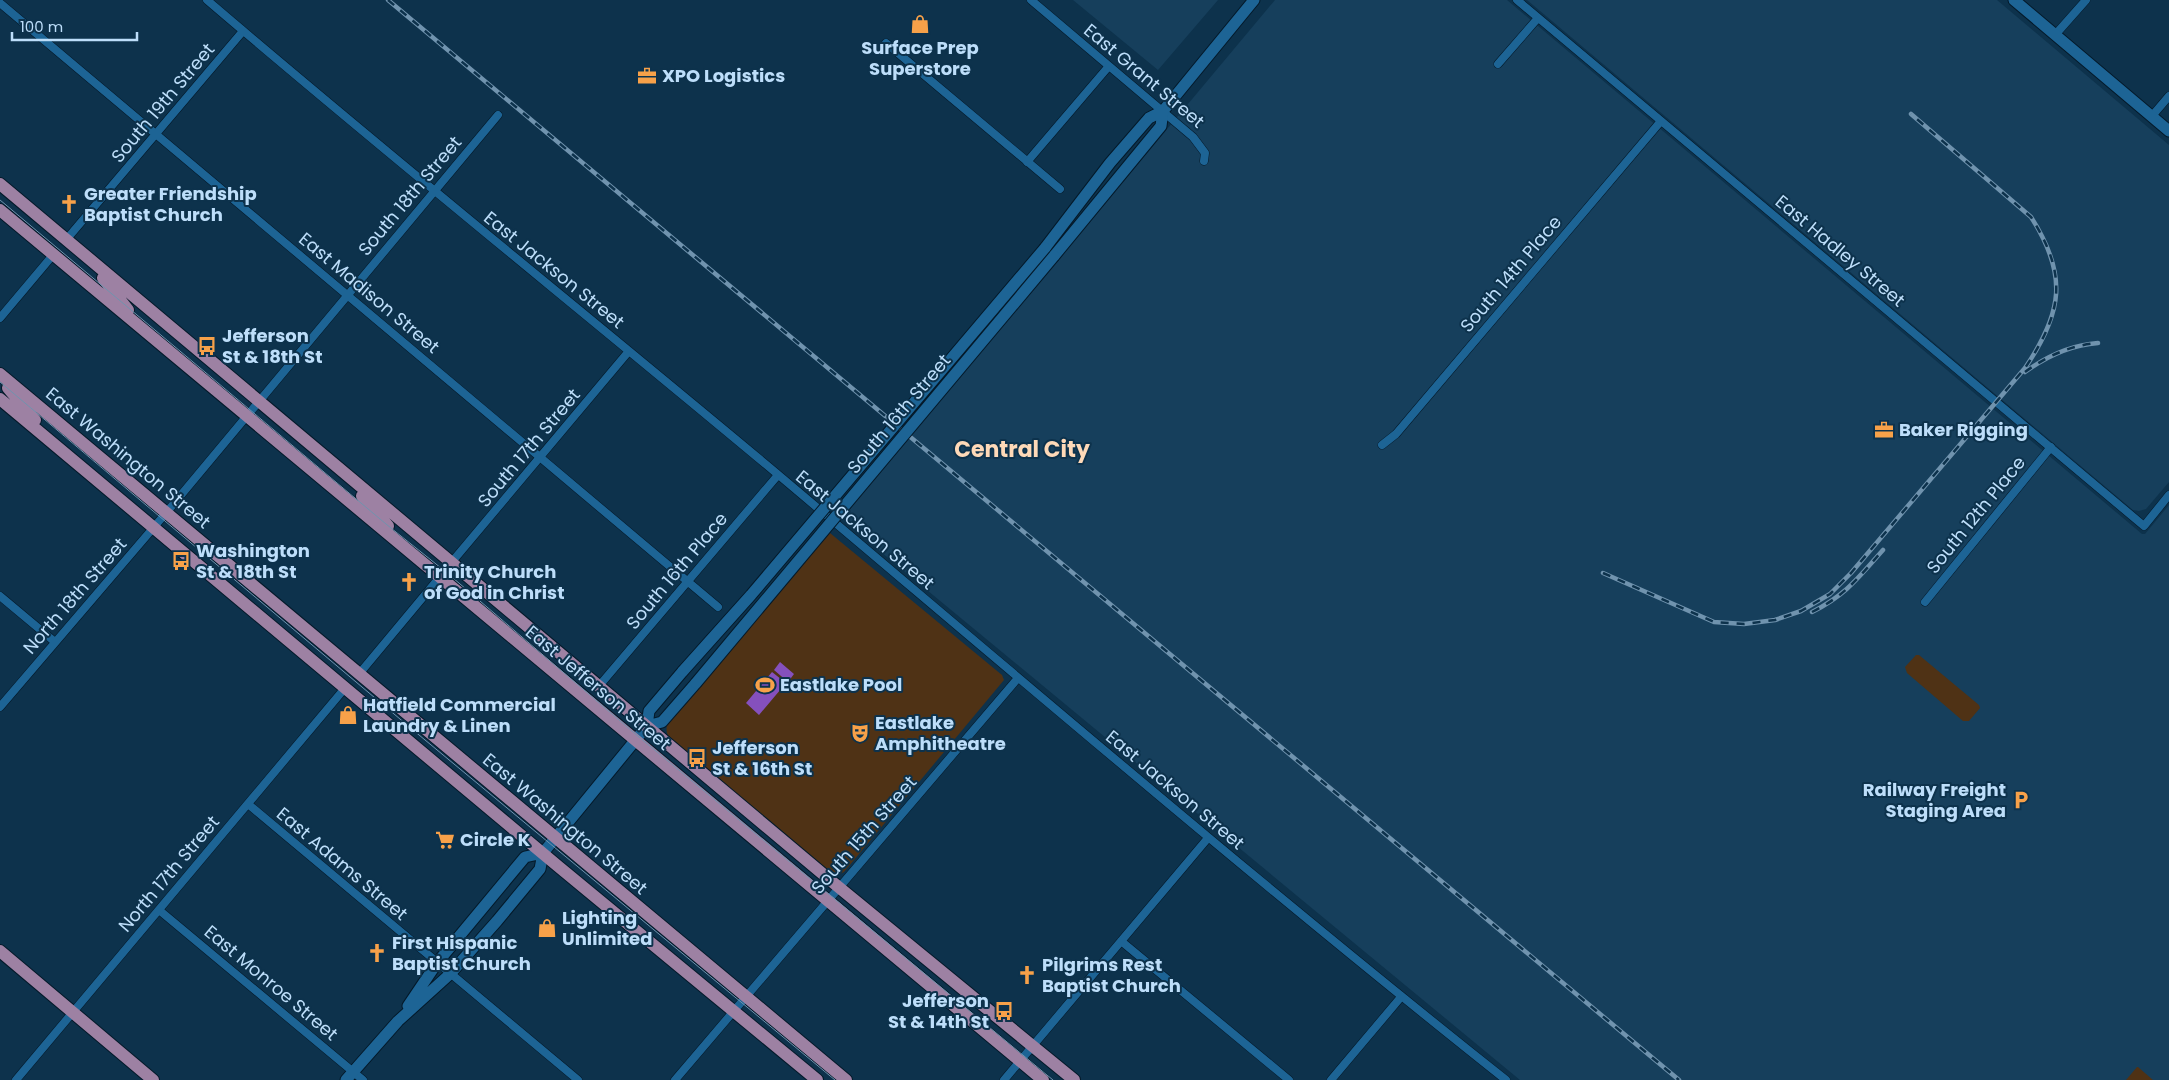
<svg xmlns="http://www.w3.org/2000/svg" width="2169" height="1080" viewBox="0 0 2169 1080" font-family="Poppins,sans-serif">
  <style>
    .built { fill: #163f5c }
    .green { fill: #4f3215 }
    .water { fill: #8550bd }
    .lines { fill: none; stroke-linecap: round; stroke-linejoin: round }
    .minor-casing { stroke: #041929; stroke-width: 9 }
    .secondary-casing { stroke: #041929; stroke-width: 13 }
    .primary-casing { stroke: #041929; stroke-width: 14 }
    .minor { stroke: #1d6495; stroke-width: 8 }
    .secondary { stroke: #1d6495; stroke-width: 11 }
    .primary { stroke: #9d81a3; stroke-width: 12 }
    .tram { stroke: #7093ae; stroke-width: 1 }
    .rail-casing { stroke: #7093ae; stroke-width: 4.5 }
    .rail { stroke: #0d324c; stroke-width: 2.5; stroke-dasharray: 8; stroke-linecap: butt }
    .secondary-bridge-casing { stroke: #041929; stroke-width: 13; stroke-linecap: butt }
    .secondary-bridge { stroke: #1d6495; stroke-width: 11 }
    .labels { text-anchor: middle; stroke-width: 4; stroke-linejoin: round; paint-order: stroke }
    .poi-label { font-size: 18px; font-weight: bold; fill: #bddefa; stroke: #0d324c; text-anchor: start }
    .street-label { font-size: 18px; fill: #bddefa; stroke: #0d324c }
    .district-label { font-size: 22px; font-weight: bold; fill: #fed9b8; stroke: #0d324c }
  </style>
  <rect width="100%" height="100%" fill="#0d324c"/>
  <path class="built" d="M1073,0H1218L1158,70Z
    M1275,0H1507L2142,534H2145L2169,505V1080H1520L841,519Z
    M1527,0H1997L2169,145V482L2146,509L2139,511L2133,510Z"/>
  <path class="green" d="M830,533L1002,675L1004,680L844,872L838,875L832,873L671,739C666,734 666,731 667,724Z
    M1916,655H1919L1979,705L1980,708L1969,721H1963L1907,673L1905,667Z
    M2137,1067H2138L2153,1080H2126Z"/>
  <path class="water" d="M780,662L794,674L788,682L774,670Z
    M772,672L786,683L759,715L746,703Z"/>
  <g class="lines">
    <g class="minor-casing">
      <path id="minor" d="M207,0C394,160 586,314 775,472C1017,676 1258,883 1506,1080
        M1031,0L1193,137L1205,153L1204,161
        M1517,0L2144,526L2169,495
        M0,3L718,607
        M2055,35L2086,0
        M886,43L1060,189
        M1498,64L1538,18
        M2152,116L2169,96
        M1027,162L1109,66
        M66,240L243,31
        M0,318L53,255
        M1382,445L1396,434L1661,121
        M451,563L629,351
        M0,596L55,642
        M1925,602L2051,447
        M359,674L439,578
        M599,686L778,475
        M0,707L166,513L498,115
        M248,804L578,1080
        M159,910L363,1080
        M1121,941L1289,1080
        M16,1080L345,688
        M675,1080L1018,678
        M1004,1080L1208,838
        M1331,1080L1401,997"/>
    </g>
    <g class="secondary-casing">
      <path id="secondary" d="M2014,0L2169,131
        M1045,248L1110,163L1149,118L1163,111L1254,0
        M1054,256L1161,126L1163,111
        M647,726L662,722L696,683
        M543,853L647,726L649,711L683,671
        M408,1006L437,963L525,857L543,853
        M346,1080L398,1021L450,974L497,921L540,869L543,853"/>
    </g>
    <g class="primary-casing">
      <path id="primary" d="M0,184L830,880L1074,1080
        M0,210L1043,1080
        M103,278L128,310
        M0,374L846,1080
        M8,388L35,420
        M0,399L559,867L817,1080
        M362,496L388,526
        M0,951L153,1080"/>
    </g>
    <use href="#minor" class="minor"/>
    <use href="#secondary" class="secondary"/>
    <use href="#primary" class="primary"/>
    <path class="tram" d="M0,200L386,524L446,572L639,737L1053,1080
      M0,382L413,730L835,1080"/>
    <g class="rail-casing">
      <path id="rail" d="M388,0L1679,1080
        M2025,372C2047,356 2071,345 2098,343
        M1603,573L1714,622L1744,624L1775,620L1801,611L1830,594L1851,573L2025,368C2063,312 2068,275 2031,217L1911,114
        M1812,612C1846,595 1858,578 1883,550"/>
    </g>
    <use href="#rail" class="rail"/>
    <g class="secondary-bridge-casing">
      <path id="secondary-bridge" d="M683,671L751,595L1045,248
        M696,683L1054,256"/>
    </g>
    <use href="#secondary-bridge" class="secondary-bridge"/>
  </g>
  <defs>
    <g id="shop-bare" transform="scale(1.5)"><path d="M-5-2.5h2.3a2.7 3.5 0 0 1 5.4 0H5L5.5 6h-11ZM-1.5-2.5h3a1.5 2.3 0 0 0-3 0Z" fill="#f7a149" stroke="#0d324c" stroke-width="2.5" paint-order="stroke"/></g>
    <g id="office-bare" transform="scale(1.5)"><path d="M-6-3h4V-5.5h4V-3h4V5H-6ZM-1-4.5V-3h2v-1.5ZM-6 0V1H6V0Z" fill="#f7a149" stroke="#0d324c" stroke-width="2.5" paint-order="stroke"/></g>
    <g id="church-bare" transform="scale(1.5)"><path d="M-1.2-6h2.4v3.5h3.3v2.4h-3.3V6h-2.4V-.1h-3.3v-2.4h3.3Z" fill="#f7a149" stroke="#0d324c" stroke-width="2.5" paint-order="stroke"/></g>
    <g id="bus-bare" transform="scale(1.5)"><path d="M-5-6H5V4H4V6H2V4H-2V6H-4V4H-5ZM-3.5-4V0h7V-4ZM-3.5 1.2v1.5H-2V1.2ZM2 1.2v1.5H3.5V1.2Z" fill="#f7a149" stroke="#0d324c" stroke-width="2.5" paint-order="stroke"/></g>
    <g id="stadium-bare" transform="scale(1.5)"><path d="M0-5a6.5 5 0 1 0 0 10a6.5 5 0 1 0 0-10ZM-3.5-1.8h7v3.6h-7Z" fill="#f7a149" stroke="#0d324c" stroke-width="2.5" paint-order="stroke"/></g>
    <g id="theatre-bare" transform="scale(1.5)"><path d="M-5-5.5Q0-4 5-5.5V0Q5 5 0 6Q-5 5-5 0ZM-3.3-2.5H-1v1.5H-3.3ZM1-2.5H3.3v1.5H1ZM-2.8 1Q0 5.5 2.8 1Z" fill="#f7a149" stroke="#0d324c" stroke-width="2.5" paint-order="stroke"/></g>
    <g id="parking-bare" transform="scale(1.5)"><path d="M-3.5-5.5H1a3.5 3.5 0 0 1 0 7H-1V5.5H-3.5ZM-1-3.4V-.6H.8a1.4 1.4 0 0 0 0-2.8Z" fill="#f7a149" stroke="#0d324c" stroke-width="2.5" paint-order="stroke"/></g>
    <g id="supermarket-bare" transform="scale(1.5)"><path d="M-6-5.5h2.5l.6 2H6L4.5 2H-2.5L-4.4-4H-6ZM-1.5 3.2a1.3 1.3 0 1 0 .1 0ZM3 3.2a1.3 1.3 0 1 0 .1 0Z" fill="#f7a149" stroke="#0d324c" stroke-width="2.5" paint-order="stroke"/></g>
  </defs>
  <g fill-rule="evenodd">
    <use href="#shop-bare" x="920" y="24"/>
    <use href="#office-bare" x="647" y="76"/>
    <use href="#church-bare" x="69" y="204"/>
    <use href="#bus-bare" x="207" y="346"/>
    <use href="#office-bare" x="1884" y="430"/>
    <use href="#bus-bare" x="181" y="561"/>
    <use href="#church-bare" x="409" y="582"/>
    <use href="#stadium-bare" x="765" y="685"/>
    <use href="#shop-bare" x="348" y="715"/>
    <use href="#theatre-bare" x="860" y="733"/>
    <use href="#bus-bare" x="697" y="758"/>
    <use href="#parking-bare" x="2021" y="800"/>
    <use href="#supermarket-bare" x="445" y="840"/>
    <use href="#shop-bare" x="547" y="928"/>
    <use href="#church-bare" x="377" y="953"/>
    <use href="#church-bare" x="1027" y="975"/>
    <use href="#bus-bare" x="1004" y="1011"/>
  </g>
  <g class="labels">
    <g class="poi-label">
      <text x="920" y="54" text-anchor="middle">Surface Prep<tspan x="920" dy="21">Superstore</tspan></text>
      <text x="662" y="82">XPO Logistics</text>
      <text x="84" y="200">Greater Friendship<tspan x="84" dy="21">Baptist Church</tspan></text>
      <text x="222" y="342">Jefferson<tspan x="222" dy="21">St &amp; 18th St</tspan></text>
      <text x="1899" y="436">Baker Rigging</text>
      <text x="196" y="557">Washington<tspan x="196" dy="21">St &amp; 18th St</tspan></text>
      <text x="424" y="578">Trinity Church<tspan x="424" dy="21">of God in Christ</tspan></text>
      <text x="780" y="691">Eastlake Pool</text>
      <text x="363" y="711">Hatfield Commercial<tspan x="363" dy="21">Laundry &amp; Linen</tspan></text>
      <text x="875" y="729">Eastlake<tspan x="875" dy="21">Amphitheatre</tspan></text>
      <text x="712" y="754">Jefferson<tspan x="712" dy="21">St &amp; 16th St</tspan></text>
      <text x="2006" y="796" text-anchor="end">Railway Freight<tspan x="2006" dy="21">Staging Area</tspan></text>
      <text x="460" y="846">Circle K</text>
      <text x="562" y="924">Lighting<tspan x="562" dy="21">Unlimited</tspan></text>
      <text x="392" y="949">First Hispanic<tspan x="392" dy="21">Baptist Church</tspan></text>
      <text x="1042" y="971">Pilgrims Rest<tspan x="1042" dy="21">Baptist Church</tspan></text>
      <text x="989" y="1007" text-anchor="end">Jefferson<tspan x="989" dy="21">St &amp; 14th St</tspan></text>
    </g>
    <g class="street-label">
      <text transform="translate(1144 76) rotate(40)" y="6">East Grant Street</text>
      <text transform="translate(163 103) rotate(-50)" y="6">South 19th Street</text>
      <text transform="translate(410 196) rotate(-50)" y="6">South 18th Street</text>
      <text transform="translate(1840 251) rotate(40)" y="6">East Hadley Street</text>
      <text transform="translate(554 270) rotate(39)" y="6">East Jackson Street</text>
      <text transform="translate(1511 274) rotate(-50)" y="6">South 14th Place</text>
      <text transform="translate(369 293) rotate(40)" y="6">East Madison Street</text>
      <text transform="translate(899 414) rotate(-50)" y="6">South 16th Street</text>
      <text transform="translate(529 448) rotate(-50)" y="6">South 17th Street</text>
      <text transform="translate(128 458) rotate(40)" y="6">East Washington Street</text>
      <text transform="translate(1976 515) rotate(-51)" y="6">South 12th Place</text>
      <text transform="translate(865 530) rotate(40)" y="6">East Jackson Street</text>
      <text transform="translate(677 571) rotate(-50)" y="6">South 16th Place</text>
      <text transform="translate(75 596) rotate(-49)" y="6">North 18th Street</text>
      <text transform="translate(598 688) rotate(40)" y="6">East Jefferson Street</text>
      <text transform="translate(1175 790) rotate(40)" y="6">East Jackson Street</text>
      <text transform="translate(565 824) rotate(40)" y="6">East Washington Street</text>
      <text transform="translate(864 835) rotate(-49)" y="6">South 15th Street</text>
      <text transform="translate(342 864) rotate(40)" y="6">East Adams Street</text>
      <text transform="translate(169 874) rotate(-50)" y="6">North 17th Street</text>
      <text transform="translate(271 983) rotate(40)" y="6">East Monroe Street</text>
    </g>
    <g class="district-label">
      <text x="1022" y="457">Central City</text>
    </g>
  </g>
  <path d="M12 32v8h125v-8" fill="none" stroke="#bddefa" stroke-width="2.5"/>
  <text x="20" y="32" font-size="15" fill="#bddefa" stroke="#0d324c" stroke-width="4" paint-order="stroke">100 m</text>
</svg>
